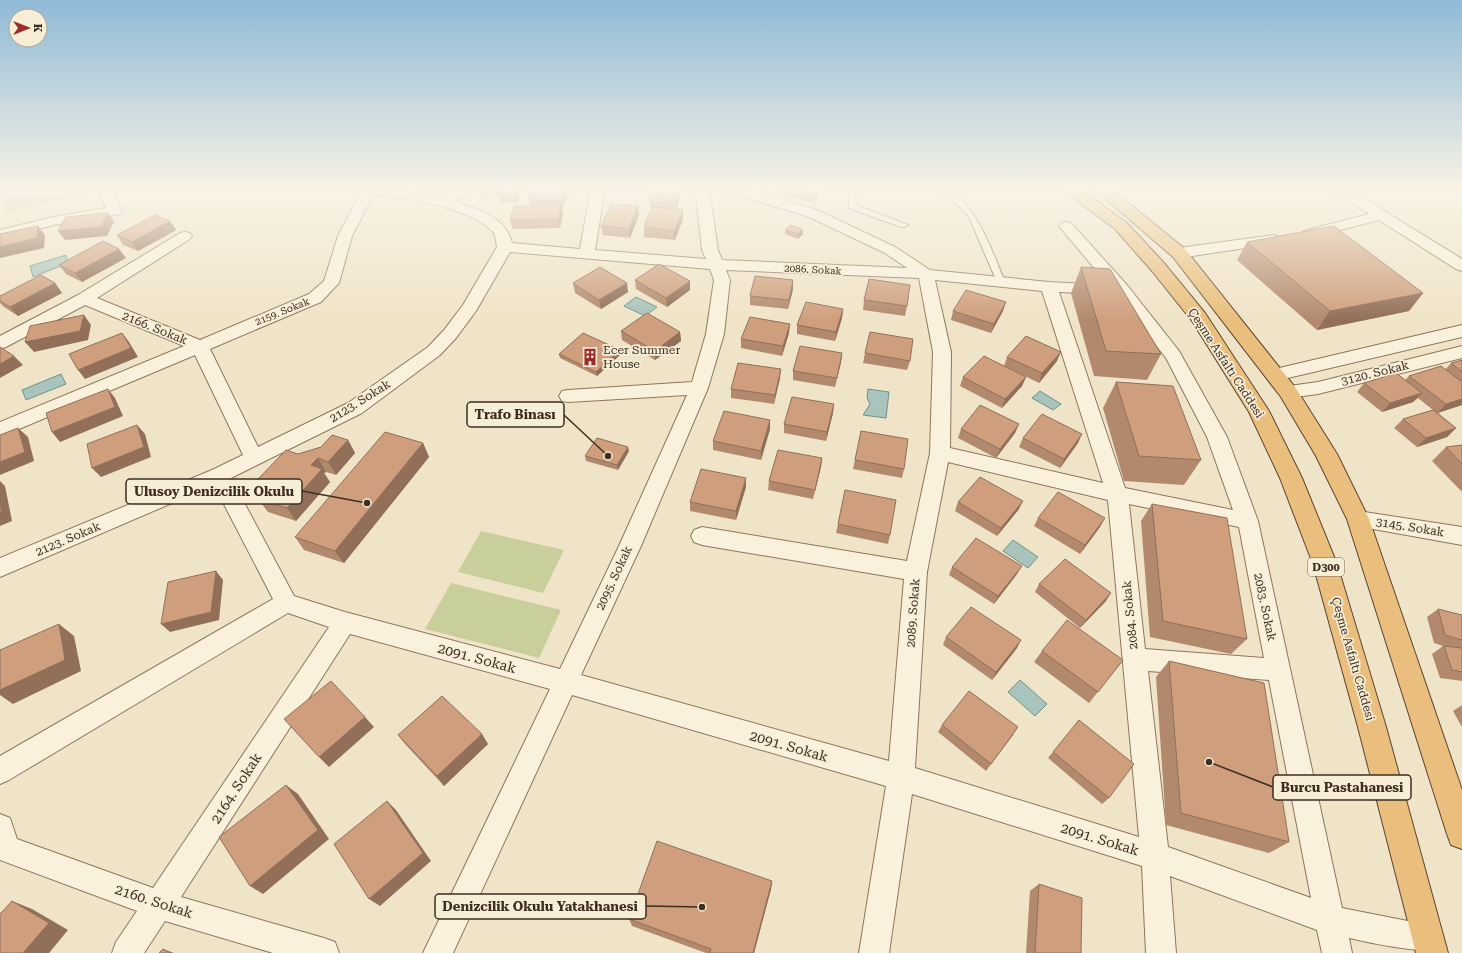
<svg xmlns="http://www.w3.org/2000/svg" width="1462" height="953" viewBox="0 0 1462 953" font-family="'Roboto Serif',serif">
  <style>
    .green { fill: #c9cf9b }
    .water { fill: #a9c4bc; stroke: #6f938a }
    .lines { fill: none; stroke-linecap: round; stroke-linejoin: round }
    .service-casing { stroke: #8d765c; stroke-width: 2 }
    .minor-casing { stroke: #8d765c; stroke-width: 2 }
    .trunk-casing { stroke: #5b4430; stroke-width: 2 }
    .service { fill: #faf1dc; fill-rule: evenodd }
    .minor { fill: #faf1dc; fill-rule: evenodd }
    .trunk { fill: #eabe7c; fill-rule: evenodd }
    .wall { fill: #b2896c }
    .shaded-wall { fill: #916f58 }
    .building { fill: #cf9f7d; stroke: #916f58 }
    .labels { text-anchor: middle; stroke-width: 3.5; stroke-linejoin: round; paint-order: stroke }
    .far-street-label { font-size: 10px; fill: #3d2e20; stroke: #f7eed8 }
    .shield { fill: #f7eed8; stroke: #756857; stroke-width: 1 }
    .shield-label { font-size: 11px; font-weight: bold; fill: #3d2e20 }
    .street-label { font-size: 12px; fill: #3d2e20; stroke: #f7eed8 }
    .poi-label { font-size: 12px; fill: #3d2e20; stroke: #f7eed8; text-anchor: start }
    .near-street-label { font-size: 14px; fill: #3d2e20; stroke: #f7eed8 }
    .leader { fill: none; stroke: #3d2e20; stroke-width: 1.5 }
    .callout-dot { fill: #3d2e20; stroke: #f7eed8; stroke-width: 1.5 }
    .callout { fill: #f7eed8; stroke: #3d2e20; stroke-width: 1.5 }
    .callout-label { font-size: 13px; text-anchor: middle; font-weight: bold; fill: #3d2e20 }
  </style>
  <rect width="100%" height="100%" fill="#f0e4c8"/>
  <path class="green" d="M43,188H84L85,195L4,213L7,195Z
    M481,531L564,550L543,593L458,572Z
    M451,583L561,610L539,658L425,629Z"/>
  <path class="water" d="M66,255L68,263L33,277L30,266Z
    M636,297L657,307L645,316L624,306Z
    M61,374L66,384L26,400L22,390Z
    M868,389L889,392L886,418L863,415L870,404L867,398Z
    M1040,391L1061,404L1053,410L1032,398Z
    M1013,540L1038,557L1028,568L1003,551Z
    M1020,680L1047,704L1035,716L1008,692Z"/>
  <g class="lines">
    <g class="service-casing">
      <path id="service" d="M849,188H855L856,205L908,225L904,227H901L849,208Z
        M936,188C972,188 993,254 1005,282L1004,284H998L997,282L969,217L952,200Z"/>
    </g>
    <g class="minor-casing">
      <path id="minor" d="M0,188H8L5,193L0,194Z
        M97,188H111L122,211L120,214L54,225L0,239V230L53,217L106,208Z
        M361,188H392L441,198L455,188H471L469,191L454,202C477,208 506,217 512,243L580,249L591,188H605L595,250L706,259L702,250L695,188H709L718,250L722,260L907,268L885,253L807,216L723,191L721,188H742L817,210L895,247L930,270L1049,282L1106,285L1108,289L1106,293L1100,294L1059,292L1125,488L1233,510L1207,437L1166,358L1115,293L1059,226L1061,223L1066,222L1071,223L1127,285L1179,351L1227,437L1258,521L1342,908L1428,925L1438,930L1443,940L1438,950C1420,953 1370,943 1349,938L1352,953H1322L1317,930L1170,876L1176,953H1146L1142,866L912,794L889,953H859L886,786L572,695L453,953H423L550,689L350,634L181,897L324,938L335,942L339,953H273L165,921L144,953H112L116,942L137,911L0,860V814L10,818L17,839L153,888L329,627L288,613L9,780L0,784V756L273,599L214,485L0,577V558L212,470L243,455L195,355L0,437V422L184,346L85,305L6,347L0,349V336L78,295L180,233L185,232L190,233L192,236L190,239L97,298L200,340L309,294L324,281L338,236L362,190ZM374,193C406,198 472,208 493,232C496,236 496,242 497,247L463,305L444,330L428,347L348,403L258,447L210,349L321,302L339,283L352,236ZM510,252L710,269L714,280L706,334L692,382L568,390L562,391L559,396L562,401L568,402L687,395L619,546L560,669L345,612L294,596L231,478L362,413L440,355L456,338L476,311ZM726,270L919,278L933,352L930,453L907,561L702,527L694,530L691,536L694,542L702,545L904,579L889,761L581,675L641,546L708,388L724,334L730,280ZM935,280L1042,291L1103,483L950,448L951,352ZM948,462L1108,500L1139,837L915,768L927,572ZM1129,504L1239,527L1264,658L1145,649ZM1148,671L1269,680L1311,898L1168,847Z
        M1331,188H1347L1462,259V271L1456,269L1379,220L1309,238L1304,237L1302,234L1304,231L1369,214L1333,191Z
        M1274,235L1279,237L1282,240L1279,243L1179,258L1174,256L1171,253L1174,250L1179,248Z
        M1462,325V337L1275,381L1269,379L1266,375L1269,371L1275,369Z
        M1462,346V358L1318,394L1288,398L1282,397L1279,392L1282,387L1318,382Z
        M1358,511L1462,527V545L1351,525L1348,519L1351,513Z"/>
    </g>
    <g class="trunk-casing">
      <path id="trunk" d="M1061,188H1079L1127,223L1164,263L1205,313L1269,411L1302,478L1337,564L1386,727L1448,953H1416L1358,727L1313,564L1280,478L1249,412L1192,321L1152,271L1115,229L1064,191Z
        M1093,188H1110L1185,249L1295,387L1337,454L1369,519L1462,790V849L1451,845L1447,834L1347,519L1316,456L1281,397L1173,257Z"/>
    </g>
    <use href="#service" class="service"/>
    <use href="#minor" class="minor"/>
    <use href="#trunk" class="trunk"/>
  </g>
  <path class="wall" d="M478,188H520L518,202L501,203L499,196L481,197Z
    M651,188H680L677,209L683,219L675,240L644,237V227L652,208H650L649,199Z
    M771,188H819L818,197L813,203L771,192Z
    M826,188H837L836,189Z
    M569,191L562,210L563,214L560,228L513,229L510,220L530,206L529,200Z
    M638,206L639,215L630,238L603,235L601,226Z
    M170,221L176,230L138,251L123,245L117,235Z
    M785,230H803V234L798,239L785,234Z
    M1247,242L1423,293L1409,311L1317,330L1237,260Z
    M126,258L82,282L66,274L59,265Z
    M1081,267L1161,354L1147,380L1094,376L1071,293Z
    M635,280L690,290L667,307L636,289Z
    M793,280V289L788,309L750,305V296Z
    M55,283L62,293L18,316L4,307L0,303V296Z
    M573,283L628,292L601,309L575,293Z
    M864,300L907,306L905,316L863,310Z
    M843,309L842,318L835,341L797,334V325Z
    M953,311H1003L991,333L951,320Z
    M621,331L680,332L681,341L655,360L622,340Z
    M789,333L782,356L741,348V339Z
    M842,353L841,362L835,387L793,380V371Z
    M865,353L910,361L907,370L863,363Z
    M559,354L620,355L597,376L560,358Z
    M1007,357L1057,361L1039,383L1004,366Z
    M1462,360V405L1438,413L1456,428L1447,437L1417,447L1394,428L1403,419L1433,410L1418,398L1413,402L1382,412L1357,392L1364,383L1405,380L1409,376L1445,370L1451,363Z
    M963,377H1026L1022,386L1002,408L960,386Z
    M780,378L774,404L731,398V389Z
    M1116,382L1201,460L1184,485L1124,481L1103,408Z
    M833,413L826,441L784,433V424Z
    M770,420V429L761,460L713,450V441Z
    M1019,424L1015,433L996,458L958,438L961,429Z
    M861,431L904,469L902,478L853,469Z
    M1023,438L1078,443L1060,468L1019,447Z
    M348,440L355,453L336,475L326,472L324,473L330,482L296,521L268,512L258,499L266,491L258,479L298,454Z
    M423,443L429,457L344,563L304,550L295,537Z
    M1462,445V492L1432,461L1446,447Z
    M629,451L618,470L586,461L585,456Z
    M822,458L821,467L813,499L768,490L769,481Z
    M746,487L736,520L690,511V502Z
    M958,502L1019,509L997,536L955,511Z
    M1152,504L1247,639L1231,654L1150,637L1141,521Z
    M1038,518L1100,527L1080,554L1034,526Z
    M838,524L890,535L888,544L836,533Z
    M952,567L1017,574L994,604L949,575Z
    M1039,584L1106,601L1080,628L1035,592Z
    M1438,609L1462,640V681L1440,678L1432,654L1443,646L1434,643L1427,617Z
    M946,637L1017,648L992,680L943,645Z
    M1042,651L1123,660L1089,703L1034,662Z
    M1169,661L1289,842L1269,853L1166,825L1156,677Z
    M1462,705V727L1453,711Z
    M1079,720L1109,798L1102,804L1048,758Z
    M942,725L1014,734L986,771L938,732Z
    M398,735L488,744L444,786L406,745Z
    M772,881L771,889L754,953H706L632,926L629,919Z
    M1039,884L1081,953H1026L1030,891Z"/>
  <path class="shaded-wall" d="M517,188H520L518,202L516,193Z
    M565,188H568L569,191L562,210L561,201Z
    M679,188H680L681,190L677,209V200Z
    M819,188L818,197L813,203V194Z
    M561,205L563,214L560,228L558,219Z
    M638,206L639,215L630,238L629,229Z
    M683,210V219L675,240L674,231Z
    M108,213L114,222L107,236L65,240L58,231Z
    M170,221L176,230L138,251L132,242Z
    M38,226L45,235L44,248L0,258V247Z
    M803,230V234L798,239V234Z
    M119,249L126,258L82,282L75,273Z
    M793,280V289L788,309L789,300Z
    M690,281V290L667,307L666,298Z
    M55,283L62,293L18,316L10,307Z
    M627,283L628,292L601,309L599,300Z
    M1423,293L1409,311L1317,330L1330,311Z
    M1006,302L1003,311L991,333L994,324Z
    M843,309L842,318L835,341L836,332Z
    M84,315L91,325L88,340L34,352L25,342Z
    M790,324L789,333L782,356L783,346Z
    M680,332L681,341L655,360V351Z
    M122,333L129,342L138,357L85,379L78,370Z
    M620,350V355L597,376L596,372Z
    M1061,352L1057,361L1039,383L1042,373Z
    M842,353L841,362L835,387L837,378Z
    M14,356L23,365L0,378V364Z
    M781,369L780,378L774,404L775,395Z
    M1026,377L1022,386L1002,408L1005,399Z
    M108,389L115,398L123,416L60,442L52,432Z
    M1422,393L1413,402L1382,412L1390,403Z
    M1462,399V405L1437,413L1446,404Z
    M834,404L833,413L826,441L827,432Z
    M770,420V429L761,460V451Z
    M1019,424L1015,433L996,458L1000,449Z
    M137,425L145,434L151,457L101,477L92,468Z
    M18,428L28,437L34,461L0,475V462Z
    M1456,428L1447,437L1417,447L1426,438Z
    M1082,434L1078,443L1060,468L1064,459Z
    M348,440L355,453L336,475L328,462Z
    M423,443L429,457L344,563L335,551Z
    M628,447L629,451L618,470L617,465Z
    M318,458L326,472L324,473L330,482L296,521L287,508L311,465Z
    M822,458L821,467L813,499L815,490Z
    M746,478V487L736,520V511Z
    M0,481L5,486L12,521L0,526Z
    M1023,501L1019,509L997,536L1001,528Z
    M1105,518L1100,527L1080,554L1085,545Z
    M1022,566L1017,574L994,604L998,596Z
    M216,571L223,580L219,620L170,632L161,624Z
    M1111,593L1106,601L1080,628L1086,620Z
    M59,624L74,636L81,671L13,704L0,695V690Z
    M1021,640L1017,648L992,680L996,672Z
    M365,717L374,727L329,767L319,757Z
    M482,734L488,744L444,786L437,776Z
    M286,785L298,794L329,839L263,894L250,886Z
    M387,801L396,810L431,861L380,906L369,899Z
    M772,881L771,889L754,953H753Z
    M12,901L32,909L68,930L49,953H23Z
    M163,949L174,953H175H170Z"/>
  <path class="building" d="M499,188H517L516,193L499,194Z
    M533,188H565L561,201L529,200Z
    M651,188H679L677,200L649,199Z
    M789,188H819L813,194Z
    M611,204L638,206L629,229L601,226Z
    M561,205L558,219L510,220L514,206Z
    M652,207L683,210L674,231L644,227Z
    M108,213L101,227L58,231L66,217Z
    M155,215L170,221L132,242L117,235Z
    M791,225L803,230L798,234L785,230Z
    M38,226L37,238L0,247V234Z
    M1334,226L1423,293L1330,311L1247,242Z
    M103,241L119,249L75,273L59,265Z
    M659,264L690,281L666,298L635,280Z
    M600,267L627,283L599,300L573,283Z
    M1081,267L1110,269L1161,354L1106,351Z
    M41,275L55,283L10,307L0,301V296Z
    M755,276L793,280L789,300L750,296Z
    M869,279L910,285L907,306L864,300Z
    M966,290L1006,302L994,324L953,311Z
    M806,302L843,309L836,332L797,325Z
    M647,313L680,332L655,351L621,331Z
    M84,315L80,331L25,342L30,326Z
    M750,317L790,324L783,346L741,339Z
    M870,332L913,339L910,361L865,353Z
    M122,333L131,348L78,370L69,354Z
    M583,333L620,350L596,372L559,354Z
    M1026,336L1061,352L1042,373L1007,357Z
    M800,346L842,353L837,378L793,371Z
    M0,347L14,356L0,364Z
    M984,356L1026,377L1005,399L963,377Z
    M1462,360V372L1451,363Z
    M738,363L781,369L775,395L731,389Z
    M1441,366L1462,382V399L1446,404L1409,376Z
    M1396,373L1422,393L1390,403L1364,383Z
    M1116,382L1173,386L1201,460L1139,456Z
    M108,389L115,407L52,432L46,413Z
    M792,397L834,404L827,432L784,424Z
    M980,405L1019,424L1000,449L961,429Z
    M1433,410L1456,428L1426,438L1403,419Z
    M724,411L770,420L761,451L713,441Z
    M1042,414L1082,434L1064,459L1023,438Z
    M137,425L144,447L92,468L87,444Z
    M18,428L25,452L0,462V435Z
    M861,431L908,439L904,469L855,460Z
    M385,432L423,443L335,551L295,537Z
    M332,435L348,440L328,462L318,458L311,465L322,469L287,508L258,499L272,484L258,479L286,450L298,454L321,447Z
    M597,438L628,447L617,465L585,456Z
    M1462,445V464L1446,447Z
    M778,450L822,458L815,490L769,481Z
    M701,469L746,478L736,511L690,502Z
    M980,477L1023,501L1001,528L958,502Z
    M845,490L896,500L890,535L838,524Z
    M1058,492L1105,518L1085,545L1038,518Z
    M0,503L2,512L0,513Z
    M1152,504L1227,518L1247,639L1163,621Z
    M976,538L1022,566L998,596L952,567Z
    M1065,559L1111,593L1086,620L1039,584Z
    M216,571L211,612L161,624L168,582Z
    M971,607L1021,640L996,672L946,637Z
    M1438,609L1462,615V640L1445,635Z
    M1067,620L1123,660L1098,692L1042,651Z
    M59,624L65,660L0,690V650Z
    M1444,646L1462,648V672L1452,670Z
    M1169,661L1264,683L1289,842L1181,813Z
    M331,681L365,717L319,757L284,719Z
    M969,691L1018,727L991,764L942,725Z
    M442,696L482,734L437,776L398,735Z
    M1079,720L1134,764L1109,798L1053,752Z
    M286,785L318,830L250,886L219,837Z
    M387,801L423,853L369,899L334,844Z
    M657,841L772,881L753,953H710L711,949L629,919Z
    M1039,884L1082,898L1081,953H1035Z
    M12,901L49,923L23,953H0V914Z
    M163,949L170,953H159Z"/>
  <linearGradient id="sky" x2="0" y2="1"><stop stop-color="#8fbad6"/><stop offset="0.59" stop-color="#f8f3e6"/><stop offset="1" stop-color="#f8f3e6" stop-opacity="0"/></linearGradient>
  <rect width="1462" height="321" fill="url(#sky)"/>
  <defs>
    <g id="building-bare" transform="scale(1.38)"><path d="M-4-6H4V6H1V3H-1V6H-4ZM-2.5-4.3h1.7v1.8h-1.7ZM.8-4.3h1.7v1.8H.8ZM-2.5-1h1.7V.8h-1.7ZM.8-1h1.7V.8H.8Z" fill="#9e2a2b" stroke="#f7eed8" stroke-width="2.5" paint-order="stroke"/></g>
  </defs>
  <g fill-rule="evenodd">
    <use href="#building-bare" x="590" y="357"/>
  </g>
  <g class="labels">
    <g class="far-street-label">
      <text transform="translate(813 269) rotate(3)" y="4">2086. Sokak</text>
      <text transform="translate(282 311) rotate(-22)" y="4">2159. Sokak</text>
    </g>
    <rect class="shield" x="1308" y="558" width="36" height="18" rx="3"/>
    <g class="shield-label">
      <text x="1326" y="571">D300</text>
    </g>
    <g class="street-label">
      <text transform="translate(155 328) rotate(22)" y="4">2166. Sokak</text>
      <text transform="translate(1226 363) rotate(57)" y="4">Çeşme Asfaltı Caddesi</text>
      <text transform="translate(1375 373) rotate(-14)" y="4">3120. Sokak</text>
      <text transform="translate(360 401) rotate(-32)" y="4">2123. Sokak</text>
      <text transform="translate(1410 527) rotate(9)" y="4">3145. Sokak</text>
      <text transform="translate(68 539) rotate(-23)" y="4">2123. Sokak</text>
      <text transform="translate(614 578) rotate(-65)" y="4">2095. Sokak</text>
      <text transform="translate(1265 607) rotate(78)" y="4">2083. Sokak</text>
      <text transform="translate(913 613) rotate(-86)" y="4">2089. Sokak</text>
      <text transform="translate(1130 615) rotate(-96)" y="4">2084. Sokak</text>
      <text transform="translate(1353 659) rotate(74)" y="4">Çeşme Asfaltı Caddesi</text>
    </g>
    <g class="poi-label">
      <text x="603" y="354">Ecer Summer<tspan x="603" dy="14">House</tspan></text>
    </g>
    <g class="near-street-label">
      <text transform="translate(477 658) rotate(15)" y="5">2091. Sokak</text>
      <text transform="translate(789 746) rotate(16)" y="5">2091. Sokak</text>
      <text transform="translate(236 788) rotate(-57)" y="5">2164. Sokak</text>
      <text transform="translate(1100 839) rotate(17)" y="5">2091. Sokak</text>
      <text transform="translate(154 901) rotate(18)" y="5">2160. Sokak</text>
    </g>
  </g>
  <path class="leader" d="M608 456L564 415M367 503L302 491M1209 762L1273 787M702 907L646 906"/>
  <g class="callout-dot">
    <circle cx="608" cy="456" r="4"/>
    <circle cx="367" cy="503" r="4"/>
    <circle cx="1209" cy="762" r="4"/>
    <circle cx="702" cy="907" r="4"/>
  </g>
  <g class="callout">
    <rect x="467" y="402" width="97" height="25" rx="4"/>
    <rect x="126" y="479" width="176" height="25" rx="4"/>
    <rect x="1273" y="775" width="138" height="25" rx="4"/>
    <rect x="435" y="894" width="211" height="25" rx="4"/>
  </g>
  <g class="callout-label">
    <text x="515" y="419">Trafo Binası</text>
    <text x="214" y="496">Ulusoy Denizcilik Okulu</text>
    <text x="1342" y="792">Burcu Pastahanesi</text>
    <text x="540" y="911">Denizcilik Okulu Yatakhanesi</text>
  </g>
  <g transform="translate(28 28) rotate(90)"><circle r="19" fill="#f7eed8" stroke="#ada18e"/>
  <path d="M0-3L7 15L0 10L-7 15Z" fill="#9e2a2b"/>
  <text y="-6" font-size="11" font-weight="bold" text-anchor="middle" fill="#3d2e20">K</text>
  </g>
</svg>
